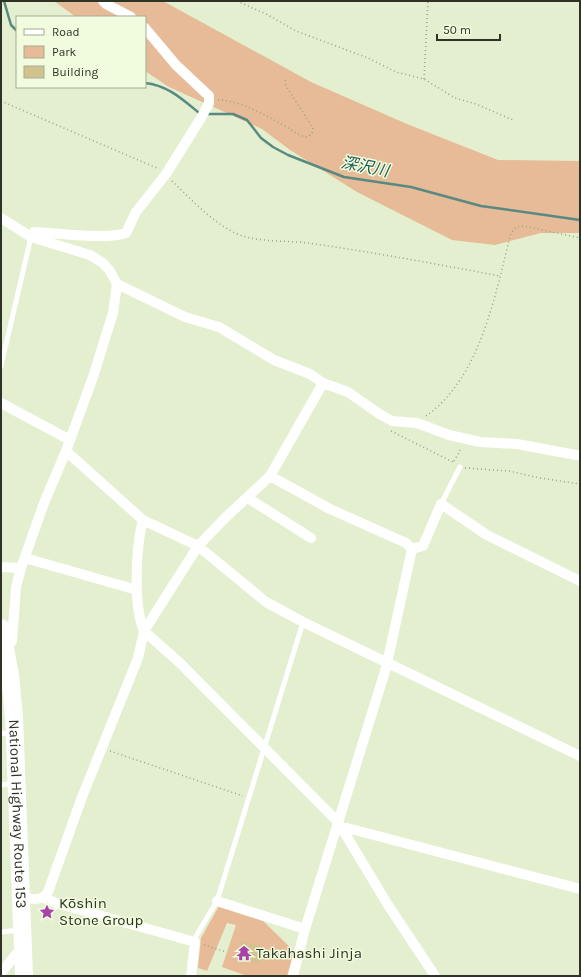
<svg xmlns="http://www.w3.org/2000/svg" width="581" height="977" viewBox="0 0 581 977" font-family="Karla,'Noto Sans JP',sans-serif">
  <style>
    .green { fill: #e7bb97 }
    .lines { fill: none; stroke-linecap: round; stroke-linejoin: round }
    .stream { stroke: #588a81; stroke-width: 2.5 }
    .building { fill: #d3c28e }
    .path { stroke: #98a089; stroke-width: 1.5; stroke-dasharray: 1 3; stroke-linecap: butt }
    .lane { stroke: #fff; stroke-width: 5 }
    .street { stroke: #fff; stroke-width: 10 }
    .highway { stroke: #fff; stroke-width: 18 }
    .labels { text-anchor: middle; stroke-width: 3; stroke-linejoin: round; paint-order: stroke }
    .street-label { font-size: 15px; fill: #2f3327; stroke: #f0fcdd }
    .poi-label { font-size: 15px; fill: #2f3327; stroke: #f0fcdd; text-anchor: start }
    .water-label { font-size: 16px; font-style: italic; fill: #245e58; stroke: #f0fcdd }
  </style>
  <rect width="100%" height="100%" fill="#e3efcf"/>
  <path class="green" d="M54,1H163L311,82L407,124L498,160L580,161V233H541L495,245L452,240L357,192L290,150L262,129L169,87L145,71V17H76Z
    M219,906L263,921L294,951L287,976H247L222,967L236,925L227,923L207,971L198,968L201,938Z"/>
  <g class="lines">
    <path class="stream" d="M4,1L11,25L17,31
      M145,83C167,85 182,99 198,112L201,113
      M206,114H233L247,120L261,138L273,147L288,155L344,177L411,187L481,206L580,220"/>
  </g>
  <path class="building" d="M241,942L262,946L261,963L237,961Z"/>
  <g class="lines">
    <path class="path" d="M237,1L268,15L296,31L368,58L396,72L424,79L455,98L476,104L513,120
      M424,79L428,1
      M218,100C239,100 267,116 285,126C292,130 299,136 307,137L312,134L313,128L286,86L285,78
      M1,101L159,169
      M172,181C191,199 210,220 233,232C254,243 284,240 308,243C372,252 436,264 500,276
      M426,416C481,377 495,295 511,233L516,227L524,226L580,238
      M391,431L455,463
      M454,461L460,451L459,447
      M465,468L509,471L540,478L580,484
      M110,751L243,796
      M204,945L226,952"/>
    <path class="lane" d="M1,366L31,237
      M441,504L460,467
      M1,733L11,734
      M1,785L14,783
      M1,932L20,930
      M195,942L196,936L217,901L303,622"/>
    <path class="street" d="M103,1L106,4L131,17
      M1,218L31,237L90,255L103,263L110,271L117,284L113,313L93,377L66,451L44,503L21,568L16,587L12,641L6,649
      M31,237L34,232C57,233 106,240 126,233L136,212L166,174L201,118L209,103V96L176,65L145,28
      M117,284L185,317L219,327L274,360L310,374L323,383L348,392L378,413L392,421L417,423L449,435L480,442L517,444L576,455H580
      M1,403L70,440
      M66,451L143,520L198,546L266,602L303,622L580,756
      M270,476L330,509L406,543L412,549
      M248,498L311,538
      M143,520C136,545 133,607 144,631L180,663L338,822L388,905L435,976
      M412,549L423,546L441,504L487,535L580,581
      M25,558L137,590
      M1,567L21,568
      M342,829L347,828L580,889
      M21,897C32,899 41,902 48,892L82,797L138,658L144,631L198,546L225,518L270,476L323,383
      M44,898L59,904L195,942L191,976
      M217,901L305,929
      M1,973L17,953L22,951
      M293,976L305,929L386,668L412,549"/>
    <path class="highway" id="s1" d="M1,628L10,675L14,717L24,976"/>
  </g>
  <defs>
    <g id="sight-bare" transform="scale(1.2)"><path d="M0-6L1.8-2.2L6-1.7L2.9 1.2L3.7 5.4L0 3.3L-3.7 5.4L-2.9 1.2L-6-1.7L-1.8-2.2Z" fill="#a743a8" stroke="#f0fcdd" stroke-width="2.5" paint-order="stroke"/></g>
    <g id="temple-bare" transform="scale(1.2)"><path d="M0-6L5-2H3V0L6.5 2.5H4V6H1.5V3h-3V6H-4V2.5H-6.5L-3 0V-2H-5Z" fill="#a743a8" stroke="#f0fcdd" stroke-width="2.5" paint-order="stroke"/></g>
  </defs>
  <g fill-rule="evenodd">
    <use href="#sight-bare" x="47" y="912"/>
    <use href="#temple-bare" x="244" y="953"/>
  </g>
  <g class="labels">
    <g class="street-label">
      <text dy="5" stroke="none"><textPath href="#s1" startOffset="187">National Highway Route 153</textPath></text>
    </g>
    <g class="poi-label">
      <text x="59" y="908">Kōshin<tspan x="59" dy="17">Stone Group</tspan></text>
      <text x="256" y="958">Takahashi Jinja</text>
    </g>
    <g class="water-label">
      <text transform="translate(365 166) rotate(11)" y="6">深沢川</text>
    </g>
  </g>
  <rect width="581" height="977" fill="none" stroke="#2f3327" stroke-width="4"/>
  <rect x="16" y="16" width="130" height="72" fill="#f0fcdd" stroke="#a3ac94"/>
  <rect x="24" y="29" width="20" height="6" fill="#ffffff" stroke="#a3ac94"/>
  <text x="52" y="36" font-size="12" fill="#2f3327">Road</text>
  <rect x="24" y="46" width="20" height="12" fill="#e7bb97" stroke="#a3ac94"/>
  <text x="52" y="56" font-size="12" fill="#2f3327">Park</text>
  <rect x="24" y="66" width="20" height="12" fill="#d3c28e" stroke="#a3ac94"/>
  <text x="52" y="76" font-size="12" fill="#2f3327">Building</text>
  <path d="M437 34v6h63v-6" fill="none" stroke="#2f3327" stroke-width="2"/>
  <text x="443" y="34" font-size="12" fill="#2f3327" stroke="#f0fcdd" stroke-width="3" paint-order="stroke">50 m</text>
</svg>
